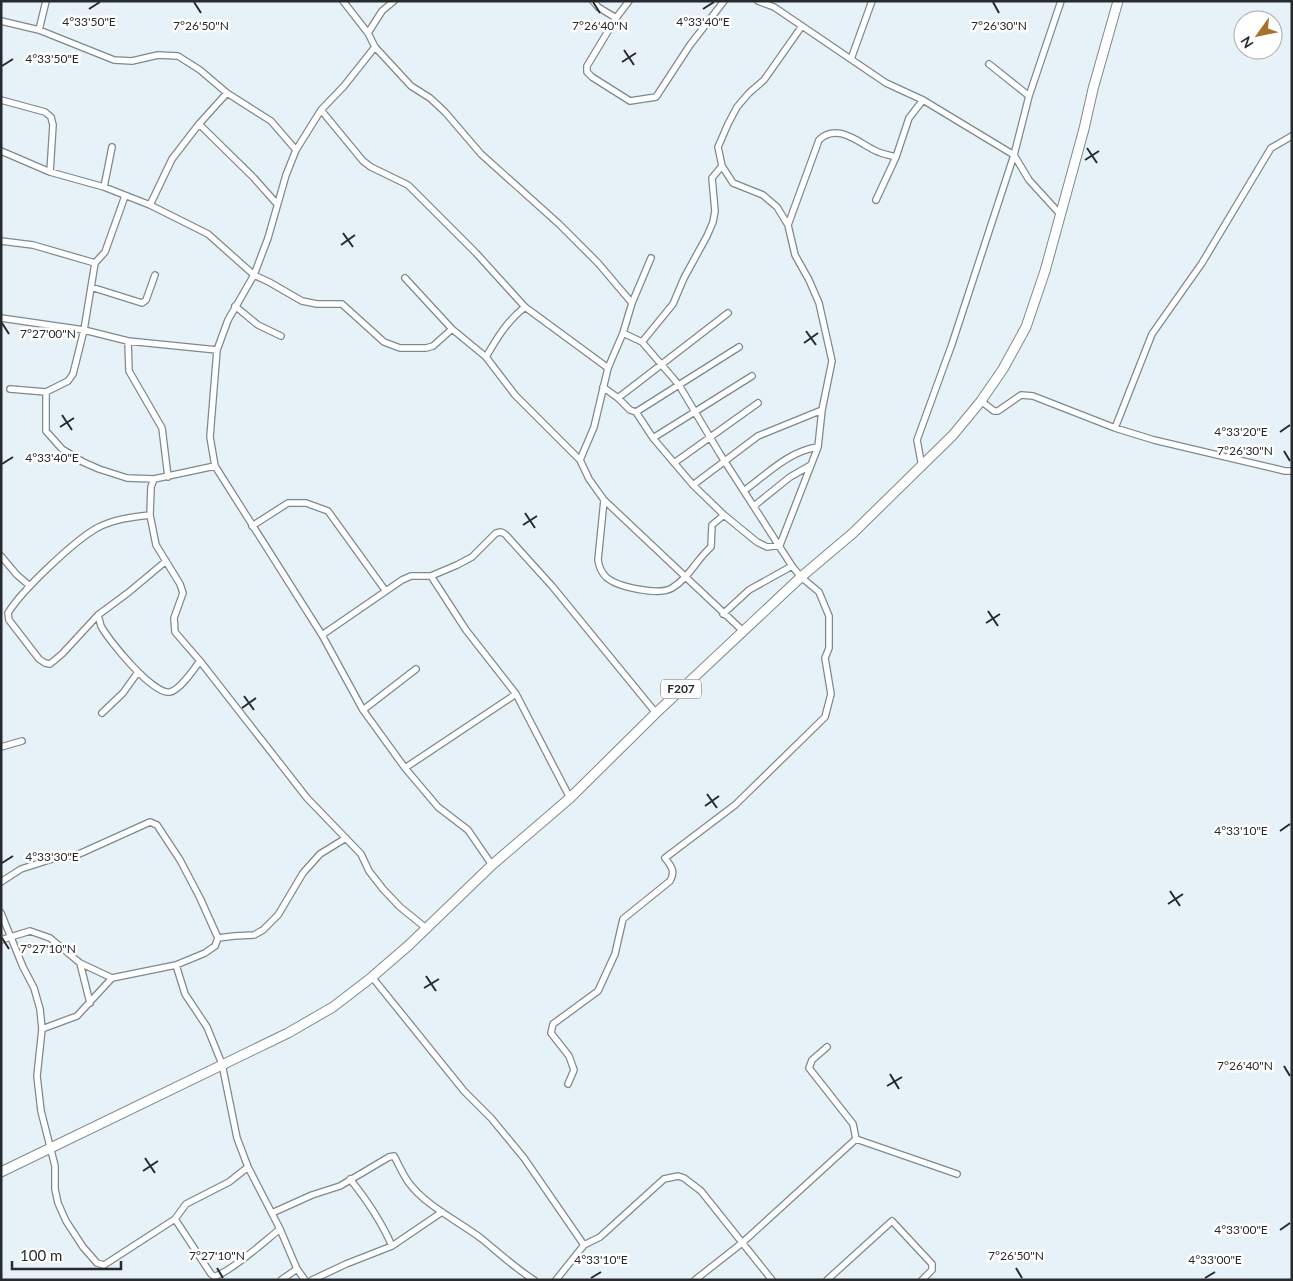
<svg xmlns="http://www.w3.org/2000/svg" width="1293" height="1281" viewBox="0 0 1293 1281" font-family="Lato,sans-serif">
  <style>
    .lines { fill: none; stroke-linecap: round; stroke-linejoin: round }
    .street-casing { stroke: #7e898e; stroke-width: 8 }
    .primary-casing { stroke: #7e898e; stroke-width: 11 }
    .street { stroke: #fff; stroke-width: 5.5 }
    .primary { stroke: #fff; stroke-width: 9 }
    .ticks { fill: none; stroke: #272b2e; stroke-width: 2 }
    .labels { text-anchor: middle; stroke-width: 5; stroke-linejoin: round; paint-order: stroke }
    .shield { fill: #fff; stroke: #686b6d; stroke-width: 1 }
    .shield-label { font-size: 12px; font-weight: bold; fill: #272b2e }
    .ticks-label { font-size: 12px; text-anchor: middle; fill: #272b2e; stroke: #fff; stroke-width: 5; stroke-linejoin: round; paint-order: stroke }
  </style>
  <rect width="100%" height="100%" fill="#e7f2f8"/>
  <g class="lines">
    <g class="street-casing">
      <path id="street" d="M343,1L368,33L375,47L411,86L430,98L445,112L481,154L559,224L598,263L632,303
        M593,1L598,7L616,18
        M629,1L616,18L587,66V72L592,77L630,101L656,97L690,45L724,1
        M758,1L774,7L886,83L923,100L1014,155L1029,180L1060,214
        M1,21L39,30L114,60L132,61L158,55L178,56L200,70L227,93L271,121L296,150
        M39,30L46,1
        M368,33L382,11L394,1
        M375,47L344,86L321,110L296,150L286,175L268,238L254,275L228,320L217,350L214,387L210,437L215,466L322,635L363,710L405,768L438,807L468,830L492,865
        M851,59L872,1
        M989,64L1029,96
        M1,100L45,112L51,117L53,125L50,172
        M321,110L363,161L371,167L408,185L476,253L525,307L608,368
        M199,124L254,178L277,204
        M1,151L50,172L104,187L150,205L208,234L254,275L269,282L302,301L317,304H342L384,342L400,348H426L433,346L452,329
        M104,187L112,147
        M876,200L896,157L909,118L923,100
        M150,205L172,159L199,124L227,93
        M788,225L819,140C837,122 859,143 876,151C882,154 889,155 896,157
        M1,241L33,245L95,263
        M405,278L452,329L486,357L515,395L580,460L589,479L604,500L743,631
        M91,287L142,303L146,300L155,275
        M235,306L258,325L281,336
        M1,318L84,330L128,341L217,350
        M128,341L129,371L162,428L168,477
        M642,342L673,304L684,278L707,236L713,222L715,211L712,178L722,166
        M486,357C497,338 507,321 525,307
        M603,387L618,398L630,410L636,412L653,438L693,485L724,515L757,542L767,547L780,545L818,447L822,410L832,361L819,303L809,280L795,255L788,225L777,207L763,195L733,183L722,166L718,147L728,124L737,107L749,93L764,80L802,26
        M10,389L46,392L68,381L73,374L84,330L95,263L105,252L125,196
        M46,392V431L62,449L83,462L99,469L127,478L154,479L215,466
        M618,398L728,313
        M981,401L994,411H998L1021,395L1033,396L1115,428L1154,440L1285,471H1292
        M636,412L739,347
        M1115,428L1152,334L1202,263L1271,148L1292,136
        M653,438L752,376
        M580,460L594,427L608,368L623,333L632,303L651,258
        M674,463L758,403
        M922,467L917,440L952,344L1014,155L1029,96L1061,1
        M154,479L151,487L150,515L156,545L180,584L183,593L174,618L175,632L200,661L307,798L361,854L369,871L383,889L400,907L426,928
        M693,485L758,436L822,410
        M745,490C767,474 789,451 818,447
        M604,500L598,560C599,567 601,572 606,577C617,587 659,596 672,588C689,578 696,560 711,547L712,525L724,515
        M754,506L790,477L811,465
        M150,515C132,517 114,519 97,528C74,541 22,590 8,613L9,620L39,659L45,663L50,664L62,654L98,615L129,592L166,561
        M252,526L288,503H306L328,511L385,590
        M1,556L17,575L30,586
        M431,576L466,630L516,694L570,798
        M723,614L749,590L792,566
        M98,615C99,618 100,623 101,626C109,641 153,695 170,692C180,690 194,669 200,661
        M322,635L402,580L411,576H431L457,565L472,557L496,533L501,532L505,534L552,586L656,713
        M363,710L416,669
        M102,713L123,693L138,672
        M1,747L22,741
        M405,768L516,694
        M1,882L21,869L52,859L79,854L150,822L157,825L180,860L200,898L218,938
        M1,913L23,967L34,988L40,1009L42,1029L37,1076L41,1111L55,1166V1189L58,1203L66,1221L83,1247L97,1263L104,1265L175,1219L186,1204L229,1182L248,1167
        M1,940L30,931L50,938L80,963L112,978
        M80,963L90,1003
        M176,965L185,994L207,1027L222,1064L237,1138L248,1167L280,1229L297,1269L305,1280
        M372,977L464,1091L491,1118L524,1158L584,1245
        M42,1029L77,1016L112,978L176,965L205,953L215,946L218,938L234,936L254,935L263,930L278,915L303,873L320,854L346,838
        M827,1047L812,1060L809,1068L853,1124L856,1139
        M568,1084L574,1070L569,1056L551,1033L553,1024L598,991L615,954L623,919L670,881C676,871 671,866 665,858L735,805L825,717L831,694L825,658L829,648V616L819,592L801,577L792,566L720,454L679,385L642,342L623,333
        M856,1139L957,1174
        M350,1179C366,1199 382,1223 392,1246
        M272,1213L312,1195L340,1186L389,1157L394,1156C399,1165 403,1175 409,1183C426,1206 460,1222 482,1239C499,1253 515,1268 534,1280
        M175,1219L211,1274C214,1276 214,1277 218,1275C234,1269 265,1241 280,1229
        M281,1280L297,1269
        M312,1280L346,1264L392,1246L442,1212
        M556,1280L584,1245L600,1237L664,1179L678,1176L684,1178L701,1191L772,1280
        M695,1280L742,1243L856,1139
        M827,1280L892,1221L932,1264V1270L922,1280"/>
    </g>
    <g class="primary-casing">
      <path id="primary" d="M1,1172L288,1033L333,1007L372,977L409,945L492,865L570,798L656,713L801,577L853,533L953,435L981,401L1003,369L1026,327L1045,271L1084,129L1093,89L1118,1"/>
    </g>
    <use href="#street" class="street"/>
    <use href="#primary" class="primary"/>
  </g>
  <path class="ticks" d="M194,2L201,13M593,2L600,13M993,2L999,13M89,9L100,2M703,9L714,2M624,50L634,65M622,62L636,53M2,66L13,59M1087,148L1097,163M1085,160L1099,151M343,233L353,247M341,245L355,235M2,323L9,334M806,331L816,345M804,343L818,333M62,415L72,430M60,427L74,418M1280,432L1290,425M1284,451L1290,461M2,464L13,457M525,513L535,528M523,525L537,516M988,611L998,626M986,623L1000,614M244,696L254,710M242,708L256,698M707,794L717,808M705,806L719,796M1280,831L1290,824M2,863L13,856M1170,891L1180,906M1168,904L1183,894M2,938L9,949M426,976L436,991M424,988L439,979M1284,1066L1290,1076M890,1074L899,1089M887,1086L902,1077M145,1158L155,1173M143,1171L158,1161M1280,1230L1290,1223M217,1268L223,1278M1016,1268L1022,1278M591,1278L601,1272M1205,1278L1215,1272"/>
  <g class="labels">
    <rect class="shield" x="661" y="679.5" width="40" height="19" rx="4"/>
    <g class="shield-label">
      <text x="681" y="693">F207</text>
    </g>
  </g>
  <g class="ticks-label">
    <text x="89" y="26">4°33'50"E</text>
    <text x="703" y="26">4°33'40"E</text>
    <text x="201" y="30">7°26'50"N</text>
    <text x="600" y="30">7°26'40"N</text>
    <text x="999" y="30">7°26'30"N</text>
    <text x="52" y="63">4°33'50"E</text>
    <text x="48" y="338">7°27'00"N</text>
    <text x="1241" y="436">4°33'20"E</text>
    <text x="1245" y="455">7°26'30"N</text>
    <text x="52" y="462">4°33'40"E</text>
    <text x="1241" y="835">4°33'10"E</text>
    <text x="52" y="861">4°33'30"E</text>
    <text x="48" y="953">7°27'10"N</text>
    <text x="1245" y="1070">7°26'40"N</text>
    <text x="1241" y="1234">4°33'00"E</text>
    <text x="217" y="1260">7°27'10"N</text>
    <text x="1016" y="1260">7°26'50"N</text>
    <text x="601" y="1264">4°33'10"E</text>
    <text x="1215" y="1264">4°33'00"E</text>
  </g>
  <rect width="1293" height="1281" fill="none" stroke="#272b2e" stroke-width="5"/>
  <g transform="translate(1258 35) rotate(237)"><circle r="24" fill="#ffffff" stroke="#a9aaab"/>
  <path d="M0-4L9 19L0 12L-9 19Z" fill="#a8722d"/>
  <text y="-8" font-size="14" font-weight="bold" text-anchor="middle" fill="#272b2e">N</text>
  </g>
  <path d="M12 1261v8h109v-8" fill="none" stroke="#272b2e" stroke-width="2.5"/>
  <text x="20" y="1261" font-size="15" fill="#272b2e" stroke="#ffffff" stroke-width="4" paint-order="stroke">100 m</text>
</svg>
